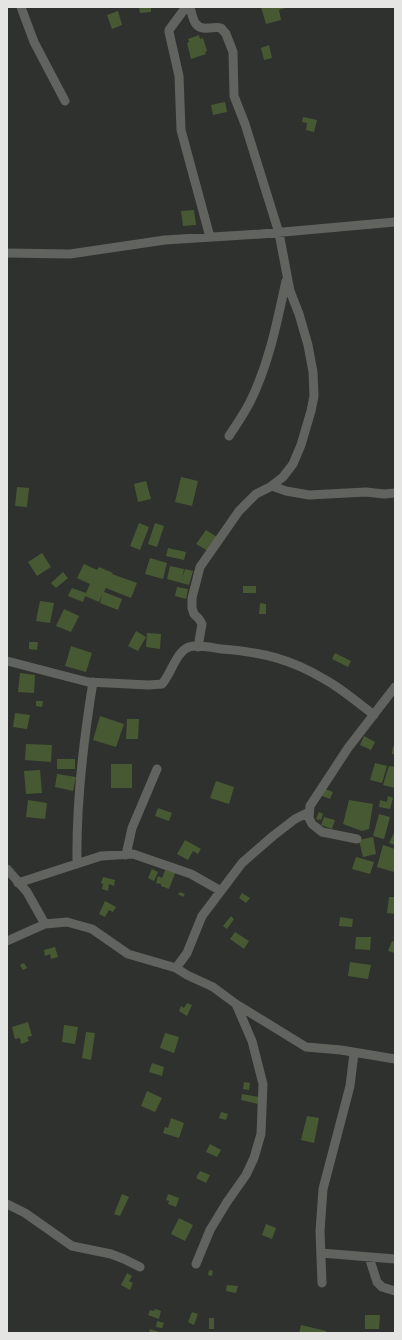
<svg xmlns="http://www.w3.org/2000/svg" width="402" height="1340" viewBox="0 0 402 1340" font-family="Lato,sans-serif">
  <style>
    .building { fill: #475932 }
    .lines { fill: none; stroke-linecap: round; stroke-linejoin: round }
    .street { stroke: #61635f; stroke-width: 9 }
  </style>
  <rect width="100%" height="100%" fill="#2f312e"/>
  <path class="building" d="M139,7H151V12L140,13Z
    M261,7H289L279,10L281,20L266,24Z
    M118,11L122,25L112,29L107,15Z
    M199,35L200,39L203,38L207,51L205,52L206,54L191,59L187,43L189,42L188,39Z
    M269,45L272,58L264,60L261,48Z
    M225,102L227,112L213,115L211,105Z
    M303,117L317,120L314,132L306,130L307,123L302,122Z
    M194,210L196,225L183,226L181,211Z
    M181,477L198,481L192,506L175,502Z
    M146,481L151,499L138,502L134,484Z
    M17,487L29,488L27,507L15,506Z
    M139,523L149,527L140,550L130,546Z
    M155,523L164,526L157,547L148,544Z
    M206,530L217,537L208,551L196,544Z
    M168,548L186,552L184,560L166,556Z
    M42,553L51,567L37,576L28,562Z
    M150,558L167,563L163,579L145,574Z
    M84,564L97,570L99,567L113,573L112,574L137,583L131,598L106,588L104,592L122,599L118,610L100,603L102,595L99,602L85,596L83,602L68,596L72,588L86,593L90,584L77,578Z
    M170,566L184,569L182,579L185,569L193,571L189,585L167,579Z
    M63,572L68,578L56,588L51,583Z
    M243,586H256V593H243Z
    M177,587L188,589L186,599L175,596Z
    M40,601L54,603L50,623L36,621Z
    M260,603L266,604V614H259Z
    M64,609L79,616L71,632L56,626Z
    M136,631L146,637L138,651L128,646Z
    M147,633L161,634L160,649L146,647Z
    M29,642H38L37,650L29,649Z
    M71,646L92,653L86,672L65,666Z
    M335,653L351,661L348,667L332,659Z
    M20,673L35,675L34,693L18,692Z
    M36,701H43L42,707L36,706Z
    M15,713L30,715L27,729L13,727Z
    M100,716L124,724L116,747L93,740Z
    M127,719H139L138,739H126Z
    M364,736L375,742L371,750L360,745Z
    M26,744L52,745L51,762L25,760Z
    M393,746L395,747V754H392Z
    M57,759H75V769H57Z
    M375,763L387,766L382,783L370,780Z
    M111,764H132V788H111Z
    M389,766L395,767V788L383,785Z
    M40,770L42,793L26,794L24,771Z
    M57,774L76,777L73,791L55,787Z
    M216,781L234,787L229,804L210,798Z
    M323,788L333,792L330,799L320,795Z
    M388,796L393,798L390,809L379,807L380,800L387,802Z
    M28,800L47,803L45,819L26,817Z
    M349,800L373,804L369,829L362,831L343,824Z
    M158,808L172,813L169,821L155,816Z
    M319,812L323,814L321,820L316,819Z
    M379,814L390,817L384,839L373,836Z
    M324,817L335,820L332,829L321,825Z
    M394,833H395V845L389,843Z
    M373,837L376,854L363,857L359,840Z
    M185,840L201,849L198,854L193,851L188,860L177,854Z
    M383,845L395,849V868L394,872L377,867Z
    M356,857L374,862L370,874L352,869Z
    M166,868L176,871L169,889L161,886V884L156,883L158,876L162,878Z
    M152,869L158,872L154,881L148,878Z
    M103,877L115,880L114,886L109,884L108,891L102,889L103,884L101,883Z
    M180,892L185,894L183,897L178,894Z
    M242,893L250,898L246,903L239,898Z
    M389,897H395V914L387,913Z
    M105,901L116,907L113,912L109,910L105,917L99,914Z
    M231,916L234,919L227,929L223,926Z
    M340,917L353,919L352,927L339,926Z
    M235,932L249,941L244,949L230,939Z
    M356,937H371L370,950L355,949Z
    M392,941L395,942V953L388,951Z
    M55,947L58,957L51,959L50,954L45,956L44,950Z
    M350,962L371,965L368,979L348,976Z
    M24,963L27,968L23,970L20,965Z
    M187,1003L192,1005L187,1016L179,1011L181,1006L184,1008Z
    M28,1022L32,1036L27,1037L29,1041L21,1044L20,1038L15,1039L12,1027Z
    M64,1025L78,1027L75,1044L62,1042Z
    M86,1032L95,1033L91,1060L82,1058Z
    M165,1033L179,1037L174,1053L160,1048Z
    M152,1063L164,1067L162,1076L149,1072Z
    M244,1082L250,1083L249,1090L243,1089Z
    M147,1091L162,1098L155,1112L141,1106Z
    M242,1094L259,1097L258,1104L241,1100Z
    M221,1112L228,1114L226,1120L219,1118Z
    M307,1116L319,1118L314,1143L301,1140Z
    M171,1118L184,1123L179,1138L163,1133L165,1127L168,1128Z
    M210,1144L221,1150L217,1157L206,1152Z
    M200,1171L210,1175L206,1183L196,1178Z
    M122,1194L129,1197L120,1216L114,1214Z
    M168,1194L179,1198L176,1207L168,1204L169,1201L166,1200Z
    M179,1218L193,1225L185,1241L171,1234Z
    M266,1224L276,1228L272,1239L262,1235Z
    M209,1270L213,1271L212,1276L208,1275Z
    M127,1273L132,1276L129,1281L133,1283L130,1290L121,1285Z
    M227,1285L238,1286L236,1293L226,1291Z
    M155,1309L161,1311L159,1319L148,1315L150,1310L154,1311Z
    M192,1312L198,1314L194,1325L188,1322Z
    M365,1315H380L379,1329H365Z
    M209,1318H214V1329H209Z
    M157,1321L164,1323L162,1328L156,1327Z
    M301,1325L326,1331V1333H299Z
    M150,1329L162,1333H149Z"/>
  <g class="lines">
    <path class="street" d="M21,7L34,42L65,101
      M186,7L169,30V32L179,76L181,130L210,237
      M190,7C193,18 194,30 208,28C213,28 217,27 221,28L226,34L233,52L234,96L245,124L279,233L290,291L299,314L308,345L313,372L314,396L311,411L301,445L293,464L283,477L270,487L256,494L239,511L200,567L192,598V608L194,614L199,619L202,624L198,647
      M7,253L70,254L165,240L261,234L395,222
      M229,436C236,425 244,414 250,402C269,364 277,322 286,281
      M272,486L286,491L309,495L366,492L384,494L395,493
      M7,661L88,682L149,685L162,684C171,674 176,652 189,647C198,644 213,648 222,649C261,652 291,659 324,679C341,688 358,703 374,715
      M357,839L322,832L312,824L309,818L310,806L348,748L395,687
      M126,855L132,828L157,769
      M77,864C76,802 83,743 93,682
      M7,869L27,892L45,924
      M18,883L101,856L133,854L191,874L221,891
      M7,941L45,924L67,922L92,929L128,954L176,968L187,975L213,987L236,1004L306,1047L341,1050L395,1059
      M176,968L187,953L202,916L242,863L273,836L295,819L309,812
      M7,1204L25,1213L72,1246L111,1254L124,1259L140,1267
      M321,1253L395,1259
      M369,1257L377,1282L382,1287L395,1291
      M196,1264L210,1230L227,1202L246,1175L254,1158L261,1134L263,1084L252,1041L236,1004
      M322,1283L320,1231L323,1189L350,1086L354,1053"/>
  </g>
  <rect width="402" height="1340" fill="none" stroke="#e5e6e4" stroke-width="16"/>
</svg>
